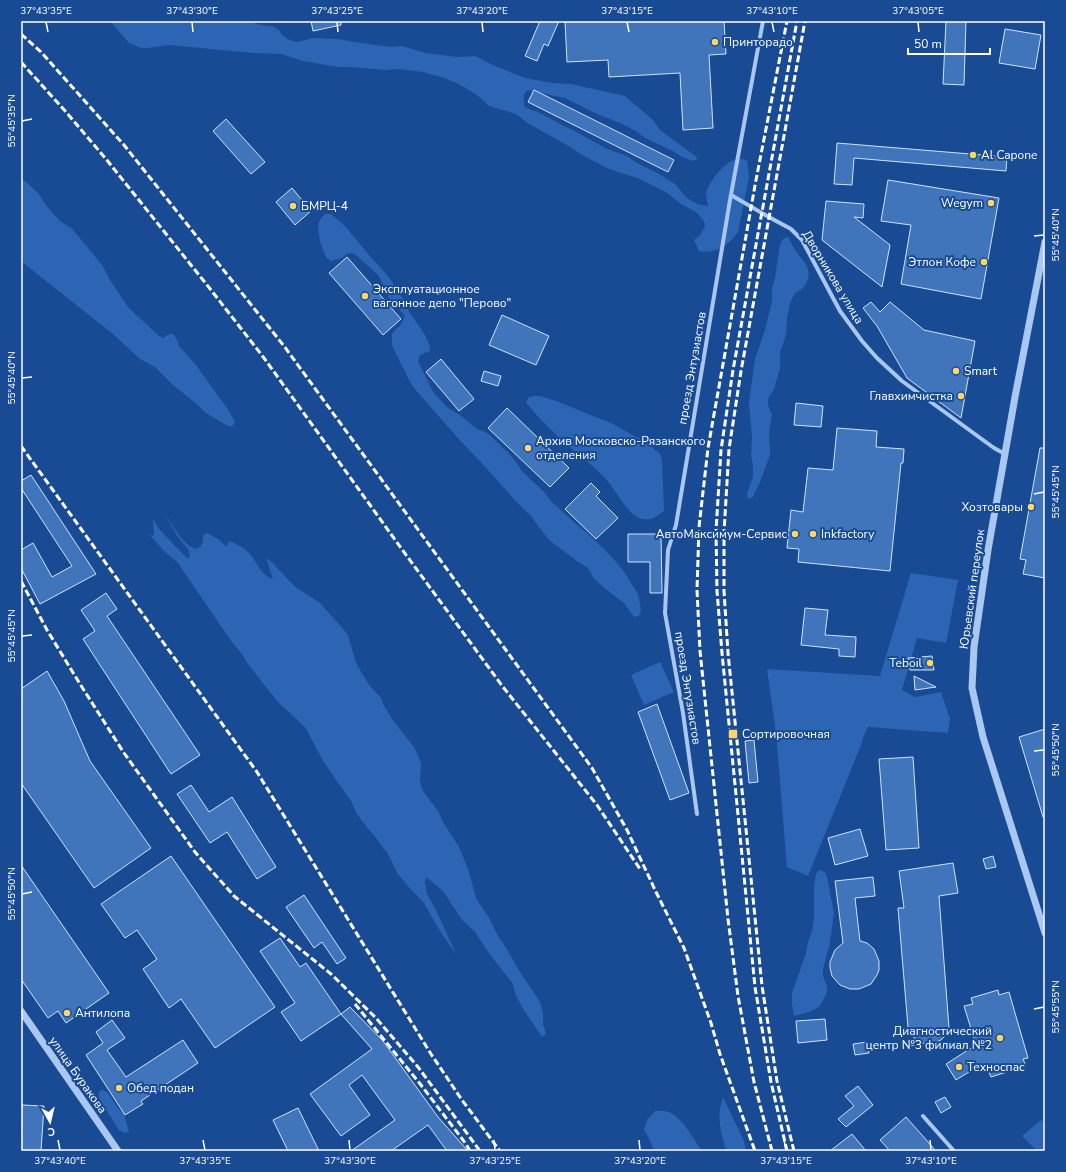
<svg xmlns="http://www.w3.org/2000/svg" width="1066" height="1172" viewBox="0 0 1066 1172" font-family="'Nunito Sans',sans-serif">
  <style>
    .green { fill: #2b65b3 }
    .building { fill: #4075bc; stroke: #d0e2fb }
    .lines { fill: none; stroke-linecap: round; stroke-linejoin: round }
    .minor { stroke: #a9c7f0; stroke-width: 4 }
    .tertiary { stroke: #a9c7f0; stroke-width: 7 }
    .rail { stroke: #fff; stroke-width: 3; stroke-dasharray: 7 3; stroke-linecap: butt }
    .ticks { fill: none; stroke: #fff; stroke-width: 1.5 }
    .poi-dot { fill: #ffd768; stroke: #184b94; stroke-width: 1.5 }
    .labels { text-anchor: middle; stroke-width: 4; stroke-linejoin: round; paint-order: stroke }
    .poi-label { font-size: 12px; fill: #fff; stroke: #184b94; text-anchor: start }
    .street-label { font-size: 12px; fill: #fff; stroke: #184b94 }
    .neatline { fill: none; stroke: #fff; stroke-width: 1.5 }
    .ticks-label { font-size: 10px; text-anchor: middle; fill: #fff }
  </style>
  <rect width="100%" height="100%" fill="#184b94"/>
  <path class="green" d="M110,21H253L256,24L274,27L279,30L282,35L287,39L293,41L298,42L313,38L337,39L367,44L391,47L402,46L426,53L457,57L475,56L495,66L525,78L553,83L571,84L625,96L653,120L660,130L694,155L698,159L692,161L682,157L673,151L645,138L636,131L622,124L595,113L565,98L527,90L524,94V106L529,109L540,113L562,125L573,130L605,148L627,156L637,163L659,174L675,184L687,198L697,204L708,206C707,200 705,195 707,190C712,178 732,151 747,161L749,177L738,232C729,246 715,254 699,251L694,240L699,236L705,227L704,221L696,212L681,204L666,192L640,179L609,169L584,156L565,144L529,124L516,114L489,106L477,95L457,83L441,77L423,72L398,69L385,70L350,67H338L303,61L281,54L252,53L169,45L147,48H141L129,43Z
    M21,179L26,182L38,193L48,208L60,221L71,228L79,237L102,265L110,280L128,307L158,335L163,338L167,335L173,334L177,340L179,346L196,365L229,411L235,422L232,427L226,425L206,413L193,401L173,385L155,367L140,359L114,335L46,281L21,261Z
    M325,214H331L344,225L369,255L388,276L403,299L408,310L425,335L430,346V351L420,355L418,361L433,392L448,408L460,415L477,429L487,433L492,437L512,457L522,471L544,492L551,501L577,525L586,532L608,553L623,570L638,594L641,610L639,616L634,617L624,603L613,595L594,579L588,568L578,562L549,540L530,515L513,498L489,471L456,436L414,388L408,378L392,345V334L396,329L400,326L405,316L389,298L379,276L357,256L352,253L347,254L342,258L331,261C330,260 327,258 326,257C322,250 316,229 319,222C320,219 323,217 325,214Z
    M788,237C791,242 793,247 796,251C799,257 805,261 807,267C812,278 805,289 795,293L790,303L787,318L786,335L780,352V368L774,389L768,399V405L772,415L769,433L770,455L760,482L755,492L753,497L748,499L747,493L753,477V465L751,456L752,437L749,403L755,359L765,330L772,301V289L775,278L780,244L783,239Z
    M534,396H540L556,401L613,424L636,437L642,439L651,446L660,454L662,459L664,511C657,516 652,521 642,519C627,515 616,490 606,479C594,466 580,456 567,445C552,432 539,418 526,403L529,397Z
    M164,512C172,524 181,543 195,549L200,547L203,542V536L207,533L218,539L227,547L229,541C237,544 243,547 249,553C257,561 260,575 273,579L266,558L272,562L294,586L320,603L344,630L348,635L356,663L366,680L370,686L382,699L383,704L392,719L414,747L419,758L421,763L420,781L423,791L438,811L443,822L459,847L468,869L476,898L489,918L498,936L505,946L520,972L540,1002L543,1013V1024L546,1034L542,1037L525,1012L516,996L513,984L506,975L491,956L475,932L462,920L443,891L426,877L425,882L427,894L436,910L456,954L440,931L424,903L408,886L397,873L387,852L383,848L377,839L362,821L356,812L351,801L334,777L322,759L305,727L279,703L265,686L248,664L242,654L231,641L178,563L164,551L149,534L154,536L153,519L159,529L188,559L190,554L188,549L177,536Z
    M911,573L958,580L946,643L917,638L902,690L915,697L941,692L950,719L948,733L868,727L862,740H863L808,876L787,867L776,733L767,669L880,676Z
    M660,662L674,692L644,705L631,675Z
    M820,870L825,872L827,877L834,913L829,948L827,953L823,970V976L827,986V992L825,997L819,1007L809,1012L794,1016L792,1004V993L806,953L808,942L812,931L814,919V886L816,874Z
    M101,1090H103L108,1093L118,1108L124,1114L129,1132L124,1133L119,1130L100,1100L98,1094Z
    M723,1097L744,1141L746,1151H726C721,1131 716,1118 723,1097Z
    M655,1111C658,1111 662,1111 665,1111C680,1113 694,1140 702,1151H654L650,1140L644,1130L647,1120Z
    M1041,1120L1045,1124V1151H1037L1022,1136Z"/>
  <path class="building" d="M311,21H341V25L313,31Z
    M540,21H559L548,46L544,44L537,61L525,56Z
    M565,21H724L726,54L709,55L713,128L683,130L680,73L609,77L608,60L567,62Z
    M946,21H966L964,85L943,84Z
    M1005,29L1041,35L1035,69L999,63Z
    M534,90L674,160L668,172L528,102Z
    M226,119L265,162L251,174L213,131Z
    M837,143L1007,157L1006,171L854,158L852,185L834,184Z
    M888,180L999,198L981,299L901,284L911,225L881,221Z
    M292,188L311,211L295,225L276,202Z
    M826,201L864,204L863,218L854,217L890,245L882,287L822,240Z
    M347,257L401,319L383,335L329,273Z
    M871,302L880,312L890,302L924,330L975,341L961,418L907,378L877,326L863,308Z
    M502,315L549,336L536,365L489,345Z
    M441,359L474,399L459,411L426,372Z
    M484,371L501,376L498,386L481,381Z
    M796,403L823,406L821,427L794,425Z
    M507,408L569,468L550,487L488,428Z
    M837,428L877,431L876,447L904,449L903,463H901L890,571L798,562L799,549L787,548L791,510L803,512L808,468L833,470Z
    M1040,448H1045V578L1023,574L1026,560L1020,559Z
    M31,475L96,574L40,604L21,568V550L33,543L52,577L72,566L21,488V481Z
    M591,483L600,492L596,496L618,518L596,539L565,509Z
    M628,534H661L662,593H650V562H628Z
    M106,593L117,609L107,616L200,755L171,774L83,639L95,631L81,610Z
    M805,608L828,610L825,635L856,637L855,657L839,656V649L801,645Z
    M932,656L934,670H910L908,658Z
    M47,671L64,701L90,761L151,848L94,888L21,783V689Z
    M914,676L936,687L915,690Z
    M657,704L689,793L670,800L638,712Z
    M1045,729V816L1043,817L1019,737Z
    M754,740L758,782L749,783L745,741Z
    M913,757L919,848L886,850L879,759Z
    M191,785L209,812L232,797L276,867L257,879L227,832L210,843L177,794Z
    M860,829L868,856L835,865L828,838Z
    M171,856L275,1007L215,1048L181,999L169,1008L143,969L157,959L137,930L125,938L101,904Z
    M993,856L996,867L986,869L983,859Z
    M953,863L958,893L939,896L949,1028L946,1035L941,1040L935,1043L928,1044L921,1043L915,1039L911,1034L908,1027L898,908H904L899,871Z
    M21,865L109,993L66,1023L58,1011L48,1018L21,979Z
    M873,877L875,896L855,898L860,941L867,943L874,949L879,961V970L877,975L871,984L859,989H850L840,985L832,976L830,968V962L835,950L843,943L835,881Z
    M304,895L346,958L337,964L322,942L314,948L286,907Z
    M280,938L300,967L306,963L341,1014L301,1041L281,1012L295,1003L260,951Z
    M998,990L999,995L1009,992L1028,1058L1023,1059L1026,1066L991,1077L988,1070L984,1071L982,1064L956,1080L946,1064L976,1045L964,1006L973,1004L971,998Z
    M350,1007L383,1041L438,1117L468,1151H447L428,1125L391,1151H351L395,1120L362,1075L349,1085L370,1115L341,1136L310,1094L372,1049L341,1014Z
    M825,1019L827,1040L798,1043L796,1021Z
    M112,1020L125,1038L107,1050L126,1077L183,1040L198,1063L141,1101L143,1104L125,1115L86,1055L103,1043L96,1032Z
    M867,1042L869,1053L855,1055L853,1044Z
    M858,1086L873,1105L846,1127L838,1119L854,1106L845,1096Z
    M945,1097L951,1107L941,1113L935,1102Z
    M22,1105L44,1106L41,1151H21Z
    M298,1108L319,1151H288L273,1120Z
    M906,1117L936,1151H890L880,1140Z
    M852,1134L866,1151H830Z"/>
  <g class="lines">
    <path class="minor" d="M731,195L767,216L791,229L802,240L840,311L862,341L877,358L902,381L994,448L1005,454
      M697,814L683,713L665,613L668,550L676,525L730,200L763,21
      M923,1116L954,1151"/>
    <path class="tertiary" d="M1045,242L1015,397L988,550L974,647L972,688L983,737L1045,933
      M21,1011L118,1151"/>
    <path class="rail" d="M21,34L41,52L124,145L284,346L592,768L627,830L656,892L684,948L711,1023L720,1054L755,1151
      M21,62L66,112L106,159L211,290L264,358L401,548L503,687L597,805L640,869
      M21,446L257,772L431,1054L462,1100L500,1151
      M21,581L47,630L80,684L124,753L195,852L234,896L331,974L376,1018L418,1067L480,1151
      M355,1004L421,1085L466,1144L470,1151
      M772,1151L754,1082L738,996L728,919L700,651L697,590L699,527L708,448L756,180L787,21
      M787,1151L771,1082L755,987L722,653L717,591L716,531L721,450L733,370L797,21
      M794,1151L777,1081L762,986L728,653L724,591V532L729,449L741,371L805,21"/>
  </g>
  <path class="ticks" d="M46,22L48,32M192,22L193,32M337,22L338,32M482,22L483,32M627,22L629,32M772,22L774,32M918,22L919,32M22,121L32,119M1034,236L1044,235M22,378L32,377M1034,494L1044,492M22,636L32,635M1034,751L1044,750M22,894L32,892M1034,1009L1044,1007M58,1140L60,1150M203,1140L205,1150M349,1140L350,1150M494,1140L495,1150M639,1140L640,1150M784,1140L786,1150M930,1140L931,1150"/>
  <g class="poi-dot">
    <circle cx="715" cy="42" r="4"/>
    <circle cx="973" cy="155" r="4"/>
    <circle cx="991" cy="203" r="4"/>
    <circle cx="293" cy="206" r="4"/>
    <circle cx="984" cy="262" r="4"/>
    <circle cx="365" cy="296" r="4"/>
    <circle cx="956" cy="371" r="4"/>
    <circle cx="961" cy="396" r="4"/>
    <circle cx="528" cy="448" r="4"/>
    <circle cx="1031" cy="507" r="4"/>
    <circle cx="795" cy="534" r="4"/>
    <circle cx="813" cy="534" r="4"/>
    <circle cx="930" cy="663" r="4"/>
    <rect x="728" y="729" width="10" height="10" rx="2"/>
    <circle cx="67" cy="1013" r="4"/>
    <circle cx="1000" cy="1038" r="4"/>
    <circle cx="959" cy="1067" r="4"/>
    <circle cx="119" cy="1088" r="4"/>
  </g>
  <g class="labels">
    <g class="poi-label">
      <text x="723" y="46">Принторадо</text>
      <text x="981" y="159">Al Capone</text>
      <text x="983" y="207" text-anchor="end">Wegym</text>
      <text x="301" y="210">БМРЦ-4</text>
      <text x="976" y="266" text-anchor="end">Этлон Кофе</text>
      <text x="373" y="293">Эксплуатационное<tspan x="373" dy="14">вагонное депо "Перово"</tspan></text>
      <text x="964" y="375">Smart</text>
      <text x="953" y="400" text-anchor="end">Главхимчистка</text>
      <text x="536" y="445">Архив Московско-Рязанского<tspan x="536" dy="14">отделения</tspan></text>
      <text x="1023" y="511" text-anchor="end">Хозтовары</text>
      <text x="787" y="538" text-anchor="end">АвтоМаксимум-Сервиc</text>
      <text x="821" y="538">Inkfactory</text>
      <text x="922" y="667" text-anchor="end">Teboil</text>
      <text x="742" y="738">Сортировочная</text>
      <text x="75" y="1017">Антилопа</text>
      <text x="992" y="1035" text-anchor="end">Диагностический<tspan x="992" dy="14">центр №3 филиал №2</tspan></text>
      <text x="967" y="1071">Техноспас</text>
      <text x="127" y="1092">Обед подан</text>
    </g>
    <g class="street-label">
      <text transform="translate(833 277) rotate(59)" y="4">Дворникова улица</text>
      <text transform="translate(692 368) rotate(-80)" y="4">проезд Энтузиастов</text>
      <text transform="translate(972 589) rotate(-82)" y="4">Юрьевский переулок</text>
      <text transform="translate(688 688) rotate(81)" y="4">проезд Энтузиастов</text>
      <text transform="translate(78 1075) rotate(55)" y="4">улица Буракова</text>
    </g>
  </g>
  <rect width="1066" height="1172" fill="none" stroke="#184b94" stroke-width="44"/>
  <g transform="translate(50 1122) rotate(172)" stroke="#184b94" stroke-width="3" paint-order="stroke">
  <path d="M0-3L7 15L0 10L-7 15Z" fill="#ffffff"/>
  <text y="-6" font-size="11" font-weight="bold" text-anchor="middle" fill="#ffffff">С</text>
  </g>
  <path d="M908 48v6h82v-6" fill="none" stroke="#ffffff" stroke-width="2"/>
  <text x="914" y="48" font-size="12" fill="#ffffff" stroke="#184b94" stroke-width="3" paint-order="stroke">50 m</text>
  <rect x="22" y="22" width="1022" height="1128" class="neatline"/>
  <g class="ticks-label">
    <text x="46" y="14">37°43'35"E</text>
    <text x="192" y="14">37°43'30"E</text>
    <text x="337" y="14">37°43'25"E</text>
    <text x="482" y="14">37°43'20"E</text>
    <text x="627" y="14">37°43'15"E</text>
    <text x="772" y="14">37°43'10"E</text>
    <text x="918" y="14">37°43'05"E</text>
    <text transform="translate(11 121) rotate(-90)" y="4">55°45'35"N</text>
    <text transform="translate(1055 235) rotate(-90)" y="4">55°45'40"N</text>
    <text transform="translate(11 378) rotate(-90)" y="4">55°45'40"N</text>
    <text transform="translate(1055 492) rotate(-90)" y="4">55°45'45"N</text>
    <text transform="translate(11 636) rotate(-90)" y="4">55°45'45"N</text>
    <text transform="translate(1055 750) rotate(-90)" y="4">55°45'50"N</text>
    <text transform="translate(11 894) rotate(-90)" y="4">55°45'50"N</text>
    <text transform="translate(1055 1007) rotate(-90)" y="4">55°45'55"N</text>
    <text x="60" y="1164">37°43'40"E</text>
    <text x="205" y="1164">37°43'35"E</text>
    <text x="350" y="1164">37°43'30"E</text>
    <text x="495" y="1164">37°43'25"E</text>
    <text x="640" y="1164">37°43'20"E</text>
    <text x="786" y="1164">37°43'15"E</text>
    <text x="931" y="1164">37°43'10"E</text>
  </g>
</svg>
